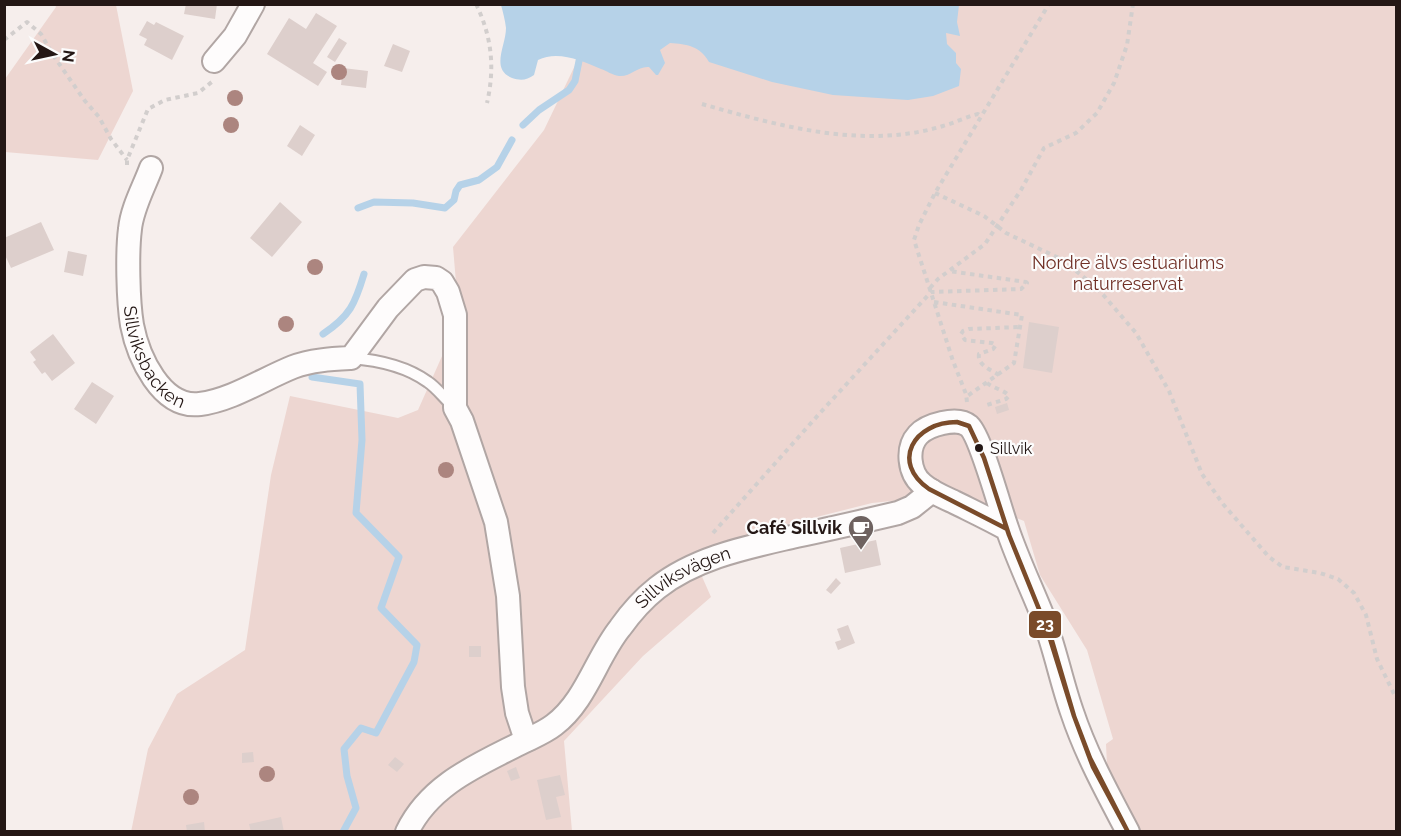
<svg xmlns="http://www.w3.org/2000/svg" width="1401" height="836" viewBox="0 0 1401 836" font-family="Raleway,sans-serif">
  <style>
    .green { fill: #edd6d1 }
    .water { fill: #b6d2e8 }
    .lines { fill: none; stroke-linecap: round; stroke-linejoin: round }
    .stream { stroke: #b6d2e8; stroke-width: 7 }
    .building { fill: #ddcfcc }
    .service-casing { stroke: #b1a6a4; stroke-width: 14 }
    .minor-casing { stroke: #b1a6a4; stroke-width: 26 }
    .path { stroke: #d2cecd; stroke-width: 4; stroke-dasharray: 4.5 4.5; stroke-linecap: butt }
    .service { stroke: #fefcfc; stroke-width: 10 }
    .minor { stroke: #fefcfc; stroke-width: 22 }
    .bus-1-casing { stroke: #fcfcfc; stroke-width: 9 }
    .bus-1 { stroke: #7a4b2a; stroke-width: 4.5 }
    .tree { fill: #ac857f }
    .bus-dot { fill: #241715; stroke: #fcfcfc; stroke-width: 2 }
    .labels { text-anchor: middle; stroke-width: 4.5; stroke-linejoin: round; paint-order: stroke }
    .bus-label { font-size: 16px; fill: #241715; stroke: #fcfcfc; text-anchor: start }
    .park-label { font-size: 18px; fill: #702f25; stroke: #fcfcfc }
    .street-label { font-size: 18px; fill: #241715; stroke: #fcfcfc }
    .poi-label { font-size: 18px; font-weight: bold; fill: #241715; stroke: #fcfcfc; text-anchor: end }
    .line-badge { stroke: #fcfcfc; stroke-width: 2 }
    .badge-label { font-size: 16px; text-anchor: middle; font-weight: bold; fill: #fff }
  </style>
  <rect width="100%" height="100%" fill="#f6eeec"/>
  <path class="green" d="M55,5H116L133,91L98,160L5,152V79L56,7Z
    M604,5H1396V831H1140L1107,765L1106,744L1113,739L1087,650L1040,575L1024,521L980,503L911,499L872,503L761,531L696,563L711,597L643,656L564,741L572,831L131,832L148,749L177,694L245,650L271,475L290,396L398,418L418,410L459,318L453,247L544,130Z"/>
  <path class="water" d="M501,5H959L957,22L960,36L946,33L947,44L956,53V63L961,69L959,86L933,96L908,100L833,95L772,82L709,62C700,46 687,44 670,43L660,50L665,63L658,75H656L649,67C637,66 631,77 619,76C612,75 607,71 601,69C582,61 558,50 538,60L534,75C527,80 521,81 512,78C490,69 506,46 506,28C505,20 503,12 501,5Z"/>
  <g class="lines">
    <path class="stream" d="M523,125L539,110L569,90L575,81L579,61
      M358,208L374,202L413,203L445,208L454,200L456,191L460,185L479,180L497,167L512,140
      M323,334C350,316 355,304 364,274
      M312,377L360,384L362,440L356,513L399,557L381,608L417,645L414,662L376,733L361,728L344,749L347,776L356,808L343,832"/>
  </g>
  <path class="building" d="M186,4H217L215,19L184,14Z
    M316,13L337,26L313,63L327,72L318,86L267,54L289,18L306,29Z
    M147,21L154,25L156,22L184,36L172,60L144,45L147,39L139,35Z
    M339,38L347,43L335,62L327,57Z
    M393,44L410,51L402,72L384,66Z
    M343,68L368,71L366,88L341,85Z
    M300,125L315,135L302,156L287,146Z
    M280,202L302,222L272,257L250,238Z
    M41,222L54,250L11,268L4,253V238Z
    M68,251L87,255L83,276L64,272Z
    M1029,322L1059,327L1052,373L1023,368Z
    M53,334L75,363L52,381L45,372L42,374L33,362L36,360L30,352Z
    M92,382L114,396L96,424L74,409Z
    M1007,403L1009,410L997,414L995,407Z
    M876,540L881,565L845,573L840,548Z
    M836,578L841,583L831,594L826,590Z
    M848,625L855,643L838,650L835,642L841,640L837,629Z
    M469,646H481V657H469Z
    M253,752L254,762L242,763V753Z
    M395,757L404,764L397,772L388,765Z
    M516,767L520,778L511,781L507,771Z
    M560,775L565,795L556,797L561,817L546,820L537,780Z
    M281,817L284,832H251L249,824Z
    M204,822L205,832H187L186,825Z"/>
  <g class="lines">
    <g class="service-casing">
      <path id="service" d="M351,358C377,360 406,366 428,382C437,388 444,398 452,405"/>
    </g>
    <g class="minor-casing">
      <g id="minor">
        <path d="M214,61L235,36L253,4"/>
        <path id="s1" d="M151,168C144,187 132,208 130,229C127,252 128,301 132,325C138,356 161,409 200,404C232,400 263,379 293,367C311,360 332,359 351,358L388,308L415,280L424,277L436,278L442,282L448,292L455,315V408L462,421L496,522L508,596L513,687L517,713L526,740"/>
        <path d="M1007,529C989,519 972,511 954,502C943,497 931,492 922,484C909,473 906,448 918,435C927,425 957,416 969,426C981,437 1000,509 1007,528C1017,558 1031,587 1043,617C1055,648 1061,681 1072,712C1086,754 1107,792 1128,832"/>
        <path id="s2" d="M407,832C430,784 478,765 523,742C533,737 545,732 554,725C586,701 596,658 620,628C630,614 643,599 657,588C696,557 749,547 796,536C830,529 864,521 898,513L912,507L932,491"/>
      </g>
    </g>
    <path class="path" d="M476,4C492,37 495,68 487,103
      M4,40L27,22L41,34L53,55L85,101L99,117L111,139L127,160
      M702,104C779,126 864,150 943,126C954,123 964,118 974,115L978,114L982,117
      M127,165V160L148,109L165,100L198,93L213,81
      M935,193L984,216L1006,233L1063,260L1099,290L1136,333L1169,391L1202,474L1223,504L1269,557L1283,567L1320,573L1338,579L1354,593L1366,615L1377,659L1396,698
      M930,288L938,279L985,244L1021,190L1044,148L1076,133L1097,113L1114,83L1127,45L1133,4
      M934,302L1022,315L1014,363L966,397
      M999,375C991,370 977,365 979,354L993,349L996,345L992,343L965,340L961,334L963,331L969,329L1020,327
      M987,383C993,388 1006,391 1009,396L1006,399L987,405
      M967,402L966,394L953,361L914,240L919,225L935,193L1049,4
      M713,533L820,413L931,292L1021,289L1027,283L1026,282L949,271"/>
    <use href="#service" class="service"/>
    <use href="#minor" class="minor"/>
    <g class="bus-1-casing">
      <path id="bus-1" d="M957,422L969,426L984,458L1009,535L1007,529L929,489C890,462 914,422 957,422Z
        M1009,535L1052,641L1074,716
        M1009,535L1047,629L1074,716
        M1074,716L1090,758L1128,832
        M1074,716L1093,767L1128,832"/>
    </g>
    <use href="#bus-1" class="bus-1"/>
  </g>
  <g class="tree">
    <circle cx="339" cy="72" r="8"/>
    <circle cx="235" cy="98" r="8"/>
    <circle cx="231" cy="125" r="8"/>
    <circle cx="315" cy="267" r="8"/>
    <circle cx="286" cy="324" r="8"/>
    <circle cx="446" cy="470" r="8"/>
    <circle cx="267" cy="774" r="8"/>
    <circle cx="191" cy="797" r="8"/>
  </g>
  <defs>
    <g id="cafe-pin" transform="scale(1.35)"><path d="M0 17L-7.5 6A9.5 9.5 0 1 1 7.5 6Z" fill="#6e6260" stroke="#fcfcfc"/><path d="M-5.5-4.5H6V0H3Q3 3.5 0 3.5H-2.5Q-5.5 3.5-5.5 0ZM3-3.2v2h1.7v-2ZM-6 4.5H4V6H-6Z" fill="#fff"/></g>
  </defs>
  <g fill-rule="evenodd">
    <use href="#cafe-pin" x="861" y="528"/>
  </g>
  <circle class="bus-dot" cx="979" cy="448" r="5"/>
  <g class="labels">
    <g class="bus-label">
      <text x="990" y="454">Sillvik</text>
    </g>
    <g class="park-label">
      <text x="1128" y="269">Nordre älvs estuariums<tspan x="1128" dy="21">naturreservat</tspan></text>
    </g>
    <g class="street-label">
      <text dy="6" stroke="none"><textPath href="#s1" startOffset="200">Sillviksbacken</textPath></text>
      <text dy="6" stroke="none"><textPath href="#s2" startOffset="386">Sillviksvägen</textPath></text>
    </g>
    <g class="poi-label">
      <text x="842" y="534">Café Sillvik</text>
    </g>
  </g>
  <rect class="line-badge" x="1028" y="610" width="34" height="29" rx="6" fill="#7a4b2a"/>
  <g class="badge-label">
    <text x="1045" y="630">23</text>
  </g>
  <rect width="1401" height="836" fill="none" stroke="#241715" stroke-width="12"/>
  <g transform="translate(54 54) rotate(98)" stroke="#fcfcfc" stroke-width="4.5" paint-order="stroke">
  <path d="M0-4.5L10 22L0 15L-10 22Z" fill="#241715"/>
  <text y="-9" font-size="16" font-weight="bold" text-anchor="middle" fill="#241715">N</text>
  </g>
</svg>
